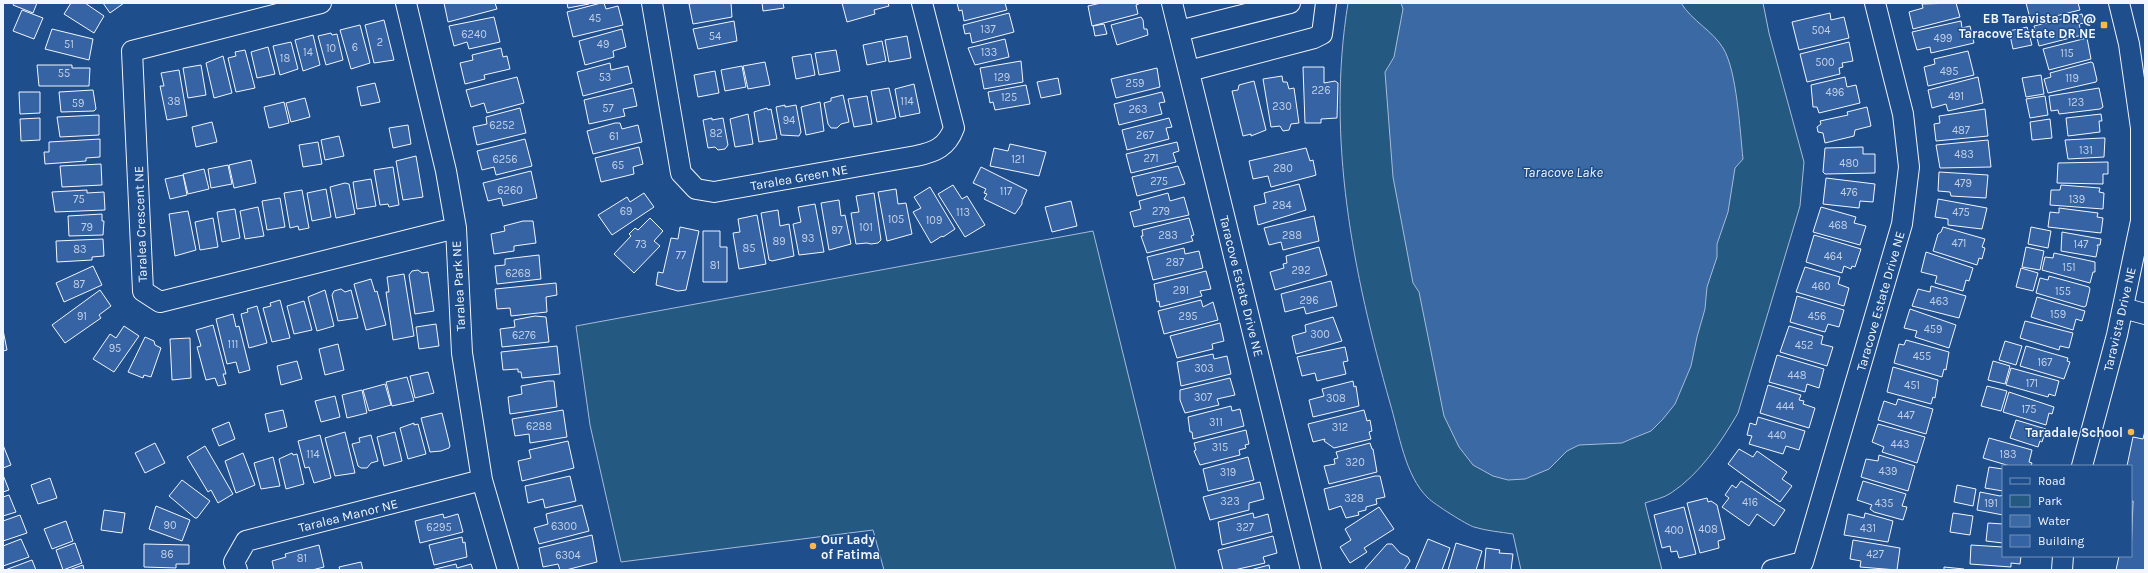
<svg xmlns="http://www.w3.org/2000/svg" width="2148" height="573" viewBox="0 0 2148 573" font-family="Karla,sans-serif">
  <style>
    .green { fill: #245a82; stroke: #a8bbd7 }
    .water { fill: #3b69a3; stroke: #a8bbd7 }
    .building { fill: #3563a3; stroke: #f2f6ff }
    .lines { fill: none; stroke-linecap: round; stroke-linejoin: round }
    .minor-casing { stroke: #f2f6ff; stroke-width: 22 }
    .minor { stroke: #1f4e8c; stroke-width: 20 }
    .poi-dot { fill: #ffb74d; stroke: #1f4e8c; stroke-width: 1.5 }
    .labels { text-anchor: middle; stroke-width: 3; stroke-linejoin: round; paint-order: stroke }
    .number-label { font-size: 11px; fill: #c3d1e8 }
    .poi-label { font-size: 13px; font-weight: bold; fill: #f2f6ff; stroke: #1f4e8c; text-anchor: end }
    .street-label { font-size: 13px; fill: #f2f6ff; stroke: #1f4e8c }
    .water-label { font-size: 14px; font-style: italic; fill: #f2f6ff; stroke: #1f4e8c }
  </style>
  <rect width="100%" height="100%" fill="#1f4e8c"/>
  <path class="green" d="M1348,3H1763L1769,33L1804,162L1800,206L1738,413C1721,442 1700,474 1671,493C1664,498 1653,500 1645,503L1662,570H1521L1513,534C1501,532 1487,531 1474,527C1467,525 1434,504 1428,498C1405,476 1399,433 1390,403C1353,272 1326,139 1348,3Z
    M1093,231L1176,570H884L873,530L621,562L590,425L576,326Z"/>
  <path class="water" d="M1401,3H1681C1692,21 1713,31 1723,48C1737,70 1740,132 1743,159L1735,168L1728,212L1717,244V257L1707,287L1705,309L1697,337L1691,366L1675,404L1663,419L1651,431L1631,439L1622,443L1579,445L1567,451L1549,469L1525,479L1508,480L1493,476L1473,465L1459,447L1444,416L1419,292L1413,283L1393,177L1385,72L1394,57L1403,9Z"/>
  <path class="building" d="M14,3H37L33,13L13,5Z
    M71,3H85L104,16L94,33L64,14Z
    M103,3H124L110,13Z
    M444,3H495L497,9L448,22Z
    M567,3H589V4L568,8Z
    M601,3H604L606,9L618,6L623,25L573,37L567,12Z
    M695,3H731L732,17L693,24L689,4Z
    M762,3H783L784,8L763,11Z
    M842,3H888L889,6L874,10L875,14L847,22Z
    M957,3H1005L1007,10L964,21L962,10L959,11Z
    M1101,3H1141L1136,5L1138,14L1092,26L1088,6Z
    M1956,3L1960,17L1913,29L1909,12L1923,8L1922,4Z
    M2026,3H2078L2080,10L2031,22Z
    M22,10L43,18L34,39L13,31Z
    M1009,13L1014,32L972,43L970,33L965,34L963,25Z
    M1830,13L1831,20L1844,17L1849,38L1799,50L1792,22Z
    M2082,14L2084,23L2079,24L2082,35L2039,46L2034,26Z
    M494,17L500,42L469,49L467,42L454,46L449,26Z
    M1141,17L1143,20L1144,29H1147L1148,35L1117,45L1111,25Z
    M384,20L394,60L374,63L365,25Z
    M734,21L737,41L698,49L693,29Z
    M1961,21L1962,28L1970,26L1974,43L1931,53L1930,47L1917,50L1912,32Z
    M1104,24L1107,34L1095,36L1093,26Z
    M360,25L370,63L351,69L340,30Z
    M2027,27L2032,45L2013,49L2009,31Z
    M52,29L93,39L89,60L45,49Z
    M622,29L626,47L613,51L614,57L585,65L579,41Z
    M331,33L332,35L337,34L343,60L326,65L318,36Z
    M313,35L320,65L303,71L295,40Z
    M907,36L911,58L889,62L885,40Z
    M2087,38L2091,59L2049,70L2043,49Z
    M1005,39L1009,57L975,65L968,48Z
    M882,41L886,61L867,65L863,45Z
    M291,42L298,69L280,75L273,46Z
    M1849,42L1853,61L1842,63L1843,67L1839,68L1840,74L1807,82L1800,54Z
    M268,47L275,74L257,78L251,52Z
    M501,48L503,57L507,56L510,69L484,75L485,79L465,84L460,63L473,60L472,55Z
    M245,50L255,88L236,92L228,58L236,56L235,52Z
    M836,50L840,71L819,75L815,53Z
    M1968,51L1974,75L1928,86L1924,67L1935,64L1934,59Z
    M811,54L815,75L796,79L792,57Z
    M223,56L232,93L214,98L206,63Z
    M1021,61L1023,82L984,89L980,68Z
    M765,62L770,85L748,89L743,66Z
    M2091,62L2093,63L2097,80L2096,82L2048,93L2044,79L2051,77L2050,73Z
    M610,63L611,70L628,66L632,83L583,96L577,72Z
    M37,65H72V68H90L89,86H39Z
    M201,65L206,95L188,98L183,68Z
    M742,66L746,87L725,91L721,70Z
    M1303,67H1324V83L1335,81L1338,83L1337,118L1321,119V123H1305Z
    M1157,68L1160,87L1116,98L1111,79Z
    M179,70L187,116L167,120L160,86H164L161,73Z
    M715,71L719,93L698,97L694,75Z
    M2041,75L2044,94L2026,97L2022,78Z
    M1282,76L1283,82H1287L1289,89L1294,88L1299,123L1291,124L1289,130L1283,131L1280,126L1271,127L1263,79Z
    M517,77L524,103L487,113L484,103L471,107L466,90Z
    M1845,77L1847,87L1856,85L1860,103L1819,113L1817,107H1813L1811,85Z
    M1978,77L1983,103L1948,111L1946,104L1932,108L1928,90Z
    M1058,78L1061,94L1041,98L1037,82Z
    M1254,81L1266,130L1251,136V134L1243,136L1232,91L1238,90L1239,85Z
    M375,83L380,102L361,106L357,87Z
    M914,84L920,113L900,117L895,89Z
    M1026,85L1030,104L995,110L993,102L990,103L988,92Z
    M633,88L637,106L623,109L625,116L589,124L584,100Z
    M889,88L896,118L877,122L871,91Z
    M2099,88L2103,107L2100,109L2059,114L2058,110L2051,111L2049,96Z
    M93,90L96,109L94,111L61,112L59,92Z
    M19,92H40V113L20,114Z
    M1162,92L1165,102L1159,103L1162,114L1119,125L1114,104Z
    M843,95L849,122L841,124L837,128H831L828,124L824,103L831,101V98Z
    M867,96L872,124L854,127L848,99Z
    M2045,96L2048,115L2030,118L2026,99Z
    M305,98L310,117L291,122L286,103Z
    M284,102L289,123L269,128L264,107Z
    M820,102L824,131L806,135L801,107Z
    M785,105V107L796,105L801,132L799,136L781,135L776,107Z
    M1867,107L1871,126L1855,130L1854,136L1825,143L1823,133L1818,132L1817,127L1821,124L1820,121L1848,115L1847,112Z
    M520,108L526,133L477,145L473,127L487,124L486,117Z
    M767,108L768,110L771,109L777,139L759,142L754,112Z
    M1985,109L1988,136L1936,141L1934,124L1940,123L1939,116Z
    M748,114L753,144L735,147L730,119Z
    M2101,114L2102,121H2099L2100,132L2068,136L2066,118Z
    M99,115V135L60,137L57,117Z
    M40,118V140L21,141L20,119Z
    M712,118V120L723,118L728,145L725,149L718,150L715,147L708,148L703,120Z
    M1169,118L1172,127L1166,128L1169,139L1127,150L1122,130Z
    M2050,119L2052,138L2032,140L2030,122Z
    M212,122L217,142L196,147L192,127Z
    M615,123H620L622,129L638,125L642,142L593,154L587,131Z
    M408,125L411,144L393,148L389,128Z
    M339,136L344,156L325,160L321,140Z
    M2102,138H2105L2104,157L2068,159L2065,140Z
    M100,139V157L86,158V161L45,164L44,152H49V142Z
    M525,139L532,166L496,175L494,167L482,170L477,151Z
    M1988,140L1991,167L1940,168L1936,145Z
    M318,142L322,164L303,167L299,145Z
    M1177,142L1179,151L1173,153L1176,162L1131,173L1126,154Z
    M1010,144L1046,152L1039,176L990,166L994,148L1008,151Z
    M639,147L643,164L633,167L634,174L601,182L595,158Z
    M1863,147V154H1875V173L1825,174L1823,172L1825,148Z
    M1306,148L1310,161L1313,160L1316,175L1313,176L1271,187L1268,176L1253,179L1249,161Z
    M416,156L423,197L403,200L396,161Z
    M251,160L256,183L234,188L229,165Z
    M2108,162V174H2103V184L2057,183L2058,163Z
    M101,164L102,185L62,187L60,166Z
    M228,165L232,184L211,188L208,169Z
    M1178,166L1185,184L1137,196L1132,177Z
    M393,167L399,205L389,207L388,204L380,205L374,170Z
    M981,167L1027,190L1022,201V204L1015,214L984,199L987,194L984,193L986,189L973,183Z
    M204,169L209,189L188,194L183,174Z
    M531,171L537,198L503,206L501,198L488,201L483,183Z
    M1939,172L1988,175L1986,198L1951,196L1950,192L1938,191Z
    M183,175L187,195L170,199L165,179Z
    M1826,178L1875,184L1873,202L1860,201L1859,208L1823,204Z
    M371,179L376,206L357,209L353,182Z
    M345,183L349,184L355,214L336,218L330,187Z
    M1299,184L1306,210L1258,225L1254,206L1266,203L1264,193Z
    M953,185L962,199L967,196L985,225L965,237L938,194Z
    M2061,185L2100,188L2099,192L2104,193L2103,209L2050,205L2051,190H2060Z
    M930,187L955,229L943,237L942,236L931,243L913,212L921,208L914,197Z
    M326,189L331,217L312,221L307,193Z
    M896,189L898,204L906,203L912,234L887,241L878,192Z
    M87,190V193L104,192L105,210L55,212L52,192Z
    M302,190L309,228L299,230L298,226L290,228L284,193Z
    M644,193L654,207L612,235L598,215L627,197L630,202Z
    M874,193L881,240L878,243L871,244L867,243L856,244L851,213L859,212L856,196Z
    M1168,193L1170,201L1184,197L1189,215L1134,227L1130,212L1141,209L1139,201Z
    M280,198L285,227L267,230L262,201Z
    M1938,199L1987,208L1982,229L1948,225V219L1935,217Z
    M839,200L841,216L845,215L851,244L829,250L821,203Z
    M1071,201L1077,226L1052,232L1045,207Z
    M815,204L824,252L799,255L793,224L801,222L798,207Z
    M258,207L264,236L245,239L240,211Z
    M1821,207L1856,217L1854,223L1866,226L1860,245L1813,232Z
    M2059,208L2098,213L2097,217L2103,218L2101,233L2048,227L2050,212L2059,213Z
    M235,209L240,238L222,242L217,212Z
    M778,210L780,226L789,224L794,256L772,261L769,260L761,213Z
    M188,211L196,250L175,256L169,214Z
    M102,214V221H104L103,235L69,236L68,216Z
    M757,215L766,264L739,269L733,233L740,232L738,219Z
    M1314,216L1319,241L1283,250L1281,242L1269,245L1264,228Z
    M213,218L218,247L200,250L195,222Z
    M650,218L663,231L654,241L660,246L634,273L614,254L631,236L629,234L635,228L638,230Z
    M1189,218L1194,235L1191,236L1193,241L1147,253L1141,236H1143L1142,230Z
    M523,221H533L536,243L514,246V251L494,254L491,234L505,231L504,226Z
    M680,227L699,231L686,290L678,291L656,285L658,272L663,273L671,238L678,239Z
    M1943,227L1985,239L1982,247L1985,248L1982,259L1979,258L1977,265L1933,251L1938,234L1941,232Z
    M2031,227L2051,231L2048,248L2028,244Z
    M703,231H720V247H727V282H703Z
    M2062,232L2101,239L2100,245H2097L2098,247L2096,257L2061,251Z
    M1814,235L1861,249L1855,267L1852,266L1851,269L1844,266L1842,273L1806,262Z
    M103,239L104,256L92,257V260L57,262L56,241Z
    M1319,247L1327,275L1275,290L1270,272L1284,268L1283,264L1287,263L1286,256Z
    M2026,247L2044,251L2040,270L2022,267Z
    M1184,248L1185,254L1199,251L1203,268L1153,280L1147,257Z
    M1926,252L1973,268L1969,281L1966,280L1963,291L1935,283L1937,276L1921,272Z
    M2054,253L2095,262V272H2093L2090,283L2042,270L2045,257L2053,258Z
    M539,255L541,279L497,284L495,266L505,265V259Z
    M93,266L102,285L64,302L56,283Z
    M1805,267L1840,277L1838,284L1849,288L1844,306L1796,292Z
    M2021,268L2038,273L2033,291L2016,287Z
    M418,270L422,273L428,272L434,311L415,314L409,275L412,271Z
    M1206,271L1211,289L1200,291L1202,296L1160,307L1159,301L1157,302L1154,284Z
    M404,274L414,336L393,340L386,292H389L387,277Z
    M2049,276L2089,287L2090,289L2086,306L2084,307L2036,293L2040,278L2048,280Z
    M371,279L375,292L377,291L386,325L366,330L354,284Z
    M1331,281L1337,306L1306,314L1304,307L1285,312L1281,294Z
    M556,283L557,295L546,297L547,312L511,316L510,308L497,309L495,289Z
    M1931,286L1966,296L1959,318L1912,306L1918,289L1930,292Z
    M341,289L345,292L351,290L358,318L338,321L332,295L334,291Z
    M100,290L111,306L99,315L101,318L65,343L52,325Z
    M325,290L334,326L317,331L308,297Z
    M1797,296L1844,310L1839,327L1828,324L1825,332L1821,331L1790,322Z
    M2037,297L2085,311L2082,321L2076,319L2073,330L2031,317Z
    M280,300L290,338L272,342L263,308L271,306L270,303Z
    M1201,300L1203,307L1213,302L1218,320L1164,334L1158,311Z
    M304,301L312,330L294,334L287,306Z
    M257,306L267,343L249,348L241,314L248,312L247,309Z
    M1910,309L1956,325L1949,348L1915,337L1917,331L1904,328Z
    M233,314L236,327L239,326L250,370L239,373L236,362L227,364L216,319Z
    M535,316L546,317L549,342L502,347L500,329L515,327L514,320Z
    M1333,317L1342,341L1296,354L1292,336L1306,332L1305,325Z
    M2025,321L2073,333L2069,348L2060,346L2059,350L2020,338Z
    M1220,323L1224,341L1212,344L1213,349L1177,358L1170,336Z
    M436,324L439,346L419,349L416,327Z
    M213,325L226,374H223L226,384L218,386L215,378L206,380L197,347L201,346L196,330Z
    M124,326L139,336L114,372L93,359L110,334L116,338Z
    M1789,326L1823,336L1821,344L1833,347L1827,366L1780,352Z
    M3,330L7,350L3,351Z
    M145,337L154,341L155,345L161,348L151,377L144,375L143,378L128,372Z
    M190,338L191,378L172,380L170,339Z
    M1906,340L1949,352L1946,370L1944,369L1942,377L1894,363L1899,344L1904,345Z
    M2005,341L2022,346L2016,365L1999,360Z
    M338,344L344,370L325,375L319,349Z
    M557,346L560,374L522,378L521,372H518V369L503,370L501,352Z
    M2026,346L2068,358L2067,361L2070,362L2064,379L2020,366Z
    M1345,347L1348,361L1343,362L1346,374L1317,381L1315,373L1302,376L1297,357Z
    M1213,354L1214,359L1227,356L1231,374L1181,386L1177,362Z
    M1777,355L1824,369L1819,388L1807,384L1805,392L1769,382Z
    M297,361L302,379L281,385L277,366Z
    M1993,361L2010,366L2005,384L1988,380Z
    M1893,367L1938,380L1935,398L1933,397L1931,404L1887,392Z
    M2011,368L2059,381L2055,396L2049,394L2048,397L2006,385Z
    M428,372L434,393L415,398L410,376Z
    M407,377L414,401L392,406L386,382Z
    M1230,378L1235,395L1217,399L1219,405L1185,413L1180,400V390Z
    M548,381H554L557,407L510,414L508,397L522,394L521,386Z
    M1353,381L1354,387L1356,386L1359,406L1313,417L1309,400L1324,396L1322,389Z
    M385,384L391,405L369,411L363,390Z
    M1768,385L1801,395L1799,400L1804,401L1803,404L1815,408L1809,428L1760,413Z
    M1987,386L2007,391L2001,411L1981,406Z
    M362,390L367,413L347,418L342,395Z
    M2009,392L2054,407L2052,414L2049,413L2046,425L2003,412Z
    M335,396L340,417L321,422L315,401Z
    M1898,399L1933,409L1926,434L1878,420L1884,401L1896,405Z
    M1231,406L1232,411L1240,409L1244,426L1193,439L1192,432H1190L1188,417Z
    M283,410L287,427L269,432L265,414Z
    M563,410L567,437L530,443L529,434L515,436L512,419Z
    M1364,410L1367,421L1370,420L1372,431L1369,432L1371,439L1334,448L1324,441L1325,439L1313,442L1308,424Z
    M442,413L450,446L449,448L441,451L430,452L421,418Z
    M1758,417L1805,431L1799,450L1786,446L1783,454L1749,444L1752,436L1747,435L1750,423L1756,425Z
    M2016,420L2046,429L2042,442L2040,441L2038,447L2010,438Z
    M229,422L235,439L219,446L212,429Z
    M414,423V425L418,424L426,454L408,459L400,428Z
    M1878,424L1925,437L1917,463L1882,452L1884,447L1872,442Z
    M1246,430L1249,444L1245,445L1246,448L1239,450L1240,455L1200,465L1194,451L1196,450L1194,443Z
    M2145,431V570H2116L2119,556H2131L2133,501H2131V466H2127L2133,437L2143,439Z
    M345,432L355,473L335,476L325,438Z
    M395,432L402,461L384,466L377,437Z
    M320,435L331,478L314,483L309,467L305,468L298,441Z
    M371,435L378,461L371,463L367,468H361L358,466L352,444L360,442L359,438Z
    M1989,438L2032,450L2029,462L2032,463L2031,466H2010L1983,458Z
    M568,441L574,468L522,481L518,461L531,458L529,450Z
    M155,443L165,463L145,473L135,453Z
    M1370,443L1372,449H1373L1377,472L1329,484L1324,466L1335,464L1334,459L1338,458L1336,452Z
    M3,445L11,465L3,468Z
    M205,446L233,494L218,503L211,490L208,492L187,457Z
    M1739,449L1753,457L1757,451L1787,472L1782,479L1792,486L1780,502L1728,464Z
    M243,453L255,485L236,493L225,461Z
    M292,453L293,455L297,454L304,484L286,489L279,459Z
    M1879,455L1915,466L1908,491L1861,477L1866,459L1878,461Z
    M273,457L280,486L261,489L254,463Z
    M1248,457L1254,480L1208,491L1203,469Z
    M1989,467L2003,469V491L1985,488Z
    M3,475L9,490L3,492Z
    M570,476L576,501L545,508L543,499L528,503L525,486Z
    M1375,476H1380L1385,497L1376,499L1377,504L1366,507V510L1358,512L1359,515L1346,518L1341,506L1329,510L1324,489Z
    M50,478L57,498L38,504L31,485Z
    M182,480L210,501L197,518H195L169,496Z
    M1741,481L1785,510L1774,526L1757,514L1749,526L1722,507L1729,498L1725,495L1732,485L1736,488Z
    M1863,481L1906,494L1902,506L1907,507L1903,520L1874,512L1870,509L1872,505L1857,500Z
    M1260,482L1264,499L1249,503V510L1210,520L1203,497Z
    M1957,485L1976,489L1973,506L1954,502Z
    M1980,492L2000,496L2003,495V515L1977,510Z
    M9,495L16,512L3,516V497Z
    M1707,498L1708,502L1711,501L1717,505L1725,539L1718,541L1719,548L1700,553L1687,503Z
    M582,505L589,531L539,544L534,528L548,524L546,514Z
    M156,506L190,520L182,541L149,529Z
    M1379,507L1394,529L1364,548L1367,552L1350,563L1340,547L1351,540L1345,529Z
    M1684,507L1696,554L1679,558L1677,551L1671,552L1670,546L1662,548L1654,515Z
    M104,510L125,513L122,533L101,530Z
    M1253,513L1254,518L1268,514L1272,532L1222,545L1218,522Z
    M1865,513L1893,521L1888,542L1844,535L1848,514L1864,518Z
    M1953,513L1973,516L1970,535L1950,532Z
    M443,514L444,518L458,514L463,532L420,543L415,521Z
    M20,515L27,533L3,541V521Z
    M66,521L73,541L52,549L44,529Z
    M1988,523L2003,524V543L1986,541Z
    M592,535L597,562L566,570H560L558,564L543,567L539,548Z
    M1273,536L1277,553L1263,557L1265,563L1234,570H1223L1218,550Z
    M462,537L463,543L465,542L467,557L434,565L429,545Z
    M21,539L29,557L3,566V546Z
    M1428,539L1450,548L1442,570H1415Z
    M1853,540L1900,548L1897,570L1860,567L1861,561L1850,559Z
    M75,543L82,563L63,570L56,550Z
    M1456,543L1482,551L1476,570H1448Z
    M144,544L189,545V564H176V568L144,567Z
    M1387,544H1392L1400,553L1408,557L1410,561L1404,570H1364Z
    M319,545L324,567L312,570H274L272,561L286,557L285,554Z
    M1971,545L2003,547V556H2021L2020,564L2011,563V567L1970,564Z
    M1486,548L1500,550L1499,553L1513,554L1511,570H1484Z
    M32,560L36,570H5Z
    M361,562L363,570H340L339,567Z
    M456,564L457,568L471,564L473,570H431Z
    M83,565L84,570H69Z
    M1269,565L1270,570H1250Z
    M1944,567L1964,569V570H1944Z"/>
  <g class="lines">
    <g class="minor-casing">
      <path id="minor" d="M321,3L132,51L143,291L160,302L456,228
        M406,3L446,171L456,228L462,353L482,480L508,570
        M652,3L681,173L696,189L714,192L916,156C935,152 947,147 954,128L922,3
        M1172,3L1311,570
        M1179,31L1290,3
        M1189,71L1314,38L1322,34L1326,3
        M2123,308L2145,314
        M2082,466L2117,335L2141,221V128L2129,44L2119,3
        M237,570L234,562L246,541L482,480
        M1772,570L1803,562L1902,224L1909,167L1903,114L1875,3
        M2062,570L2063,556"/>
    </g>
    <use href="#minor" class="minor"/>
  </g>
  <g class="poi-dot">
    <rect x="2100" y="21" width="8" height="8" rx="2"/>
    <circle cx="2131" cy="432" r="4"/>
    <circle cx="813" cy="546" r="4"/>
  </g>
  <g class="labels">
    <g class="number-label">
      <text x="595" y="22">45</text>
      <text x="988" y="33">137</text>
      <text x="1821" y="34">504</text>
      <text x="474" y="38">6240</text>
      <text x="715" y="40">54</text>
      <text x="1943" y="42">499</text>
      <text x="380" y="46">2</text>
      <text x="69" y="48">51</text>
      <text x="603" y="48">49</text>
      <text x="355" y="51">6</text>
      <text x="331" y="52">10</text>
      <text x="308" y="56">14</text>
      <text x="989" y="56">133</text>
      <text x="2067" y="57">115</text>
      <text x="285" y="62">18</text>
      <text x="1825" y="66">500</text>
      <text x="1949" y="75">495</text>
      <text x="64" y="77">55</text>
      <text x="605" y="81">53</text>
      <text x="1002" y="81">129</text>
      <text x="2072" y="82">119</text>
      <text x="1135" y="87">259</text>
      <text x="1321" y="94">226</text>
      <text x="1835" y="96">496</text>
      <text x="1956" y="100">491</text>
      <text x="1009" y="101">125</text>
      <text x="174" y="105">38</text>
      <text x="907" y="105">114</text>
      <text x="2076" y="106">123</text>
      <text x="78" y="107">59</text>
      <text x="1282" y="110">230</text>
      <text x="608" y="112">57</text>
      <text x="1138" y="113">263</text>
      <text x="789" y="124">94</text>
      <text x="502" y="129">6252</text>
      <text x="1961" y="134">487</text>
      <text x="716" y="137">82</text>
      <text x="1145" y="139">267</text>
      <text x="614" y="140">61</text>
      <text x="2086" y="154">131</text>
      <text x="1964" y="158">483</text>
      <text x="1151" y="162">271</text>
      <text x="505" y="163">6256</text>
      <text x="1018" y="163">121</text>
      <text x="1849" y="167">480</text>
      <text x="618" y="169">65</text>
      <text x="1283" y="172">280</text>
      <text x="1159" y="185">275</text>
      <text x="1963" y="187">479</text>
      <text x="510" y="194">6260</text>
      <text x="1006" y="195">117</text>
      <text x="1849" y="196">476</text>
      <text x="79" y="203">75</text>
      <text x="2077" y="203">139</text>
      <text x="1282" y="209">284</text>
      <text x="626" y="215">69</text>
      <text x="1161" y="215">279</text>
      <text x="963" y="216">113</text>
      <text x="1961" y="216">475</text>
      <text x="896" y="223">105</text>
      <text x="934" y="224">109</text>
      <text x="1838" y="229">468</text>
      <text x="87" y="231">79</text>
      <text x="866" y="231">101</text>
      <text x="837" y="234">97</text>
      <text x="1168" y="239">283</text>
      <text x="1292" y="239">288</text>
      <text x="808" y="242">93</text>
      <text x="779" y="245">89</text>
      <text x="1959" y="247">471</text>
      <text x="641" y="248">73</text>
      <text x="2081" y="248">147</text>
      <text x="749" y="252">85</text>
      <text x="80" y="253">83</text>
      <text x="681" y="259">77</text>
      <text x="1833" y="260">464</text>
      <text x="1175" y="266">287</text>
      <text x="715" y="269">81</text>
      <text x="2069" y="271">151</text>
      <text x="1301" y="274">292</text>
      <text x="518" y="277">6268</text>
      <text x="79" y="288">87</text>
      <text x="1821" y="290">460</text>
      <text x="1181" y="294">291</text>
      <text x="2063" y="295">155</text>
      <text x="1309" y="304">296</text>
      <text x="1939" y="305">463</text>
      <text x="2058" y="318">159</text>
      <text x="82" y="320">91</text>
      <text x="1188" y="320">295</text>
      <text x="1817" y="320">456</text>
      <text x="1933" y="333">459</text>
      <text x="1320" y="338">300</text>
      <text x="524" y="339">6276</text>
      <text x="233" y="348">111</text>
      <text x="1804" y="349">452</text>
      <text x="115" y="352">95</text>
      <text x="1922" y="360">455</text>
      <text x="2045" y="366">167</text>
      <text x="1204" y="372">303</text>
      <text x="1797" y="379">448</text>
      <text x="2032" y="387">171</text>
      <text x="1912" y="389">451</text>
      <text x="1203" y="401">307</text>
      <text x="1336" y="402">308</text>
      <text x="1785" y="410">444</text>
      <text x="2029" y="413">175</text>
      <text x="1906" y="419">447</text>
      <text x="1216" y="426">311</text>
      <text x="539" y="430">6288</text>
      <text x="1340" y="431">312</text>
      <text x="1777" y="439">440</text>
      <text x="1900" y="448">443</text>
      <text x="1220" y="451">315</text>
      <text x="313" y="458">114</text>
      <text x="2008" y="458">183</text>
      <text x="1355" y="466">320</text>
      <text x="1888" y="475">439</text>
      <text x="1228" y="476">319</text>
      <text x="1354" y="502">328</text>
      <text x="1230" y="505">323</text>
      <text x="1750" y="506">416</text>
      <text x="1884" y="507">435</text>
      <text x="1991" y="507">191</text>
      <text x="170" y="529">90</text>
      <text x="564" y="530">6300</text>
      <text x="439" y="531">6295</text>
      <text x="1245" y="531">327</text>
      <text x="1868" y="532">431</text>
      <text x="1708" y="533">408</text>
      <text x="1674" y="534">400</text>
      <text x="167" y="558">86</text>
      <text x="1875" y="558">427</text>
      <text x="568" y="559">6304</text>
      <text x="302" y="562">81</text>
    </g>
    <g class="poi-label">
      <text x="2096" y="23">EB Taravista DR @<tspan x="2096" dy="15">Taracove Estate DR NE</tspan></text>
      <text x="2123" y="437">Taradale School</text>
      <text x="821" y="544" text-anchor="start">Our Lady<tspan x="821" dy="15">of Fatima</tspan></text>
    </g>
    <g class="street-label">
      <text transform="translate(799 177) rotate(-10)" y="5">Taralea Green NE</text>
      <text transform="translate(140 224) rotate(-92)" y="5">Taralea Crescent NE</text>
      <text transform="translate(458 286) rotate(-93)" y="5">Taralea Park NE</text>
      <text transform="translate(1242 286) rotate(76)" y="5">Taracove Estate Drive NE</text>
      <text transform="translate(1880 301) rotate(-74)" y="5">Taracove Estate Drive NE</text>
      <text transform="translate(2119 319) rotate(-77)" y="5">Taravista Drive NE</text>
      <text transform="translate(348 515) rotate(-14)" y="5">Taralea Manor NE</text>
    </g>
    <g class="water-label">
      <text x="1563" y="177">Taracove Lake</text>
    </g>
  </g>
  <rect width="2148" height="573" fill="none" stroke="#f2f6ff" stroke-width="8"/>
  <rect x="2002" y="465" width="130" height="92" fill="#1f4e8c" stroke="#7391ba"/>
  <rect x="2010" y="478" width="20" height="6" fill="#1f4e8c" stroke="#7391ba"/>
  <text x="2038" y="485" font-size="12" fill="#f2f6ff">Road</text>
  <rect x="2010" y="495" width="20" height="12" fill="#245a82" stroke="#7391ba"/>
  <text x="2038" y="505" font-size="12" fill="#f2f6ff">Park</text>
  <rect x="2010" y="515" width="20" height="12" fill="#3b69a3" stroke="#7391ba"/>
  <text x="2038" y="525" font-size="12" fill="#f2f6ff">Water</text>
  <rect x="2010" y="535" width="20" height="12" fill="#3563a3" stroke="#7391ba"/>
  <text x="2038" y="545" font-size="12" fill="#f2f6ff">Building</text>
</svg>
